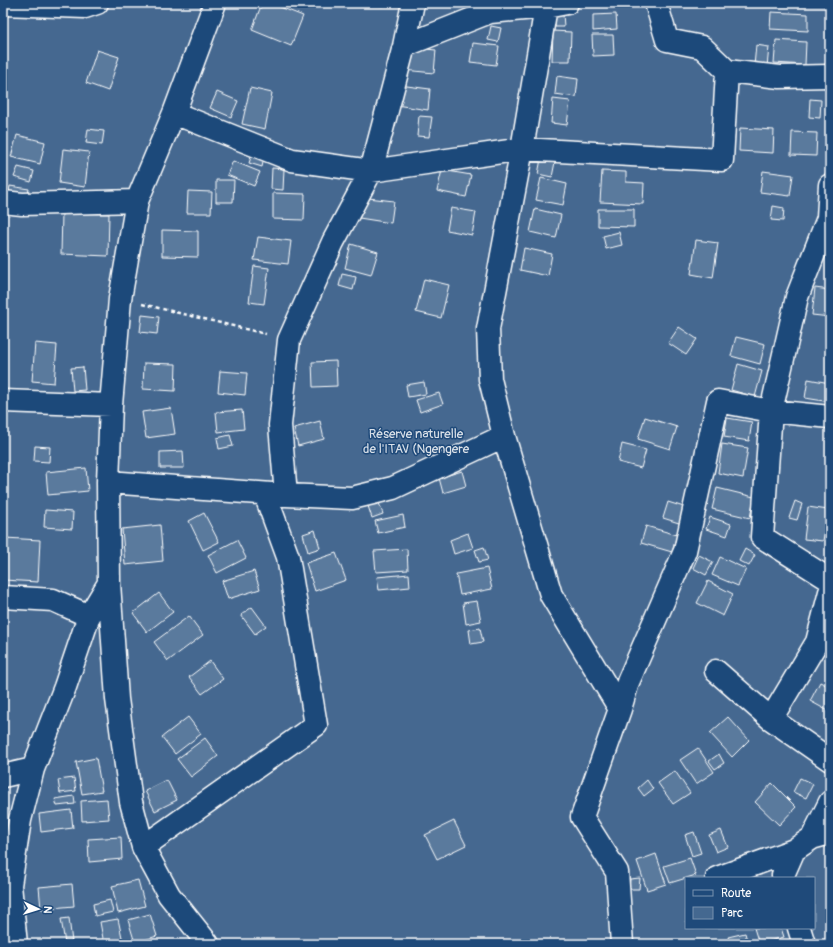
<svg xmlns="http://www.w3.org/2000/svg" width="833" height="947" viewBox="0 0 833 947" font-family="Pangolin,sans-serif">
  <style>
    .green { fill: #446890; stroke: #a2b4c8; fill-rule: evenodd }
    .building { fill: #5a7a9d; stroke: #fff }
    .lines { fill: none; stroke-linecap: round; stroke-linejoin: round }
    .street-casing { stroke: #fff; stroke-width: 25 }
    .path { stroke: #fff; stroke-width: 2.5; stroke-dasharray: 4 3; stroke-linecap: butt }
    .street { stroke: #1f4a7a; stroke-width: 22 }
    .labels { text-anchor: middle; stroke-width: 3; stroke-linejoin: round; paint-order: stroke }
    .park-label { font-size: 13px; fill: #dae1e9; stroke: #1f4a7a }
  </style>
  <rect width="100%" height="100%" fill="#28517f"/>
  <filter id="ink" filterUnits="userSpaceOnUse"><feTurbulence type="fractalNoise" baseFrequency=".025" numOctaves="2"/><feDisplacementMap in="SourceGraphic" scale="8" xChannelSelector="R" yChannelSelector="G"/><feConvolveMatrix kernelMatrix="1 2 1 2 8 2 1 2 1" color-interpolation-filters="sRGB"/></filter>
  <g filter="url(#ink)">
    <path class="green" d="M3,3H830V944H3ZM686,878H814V928H686Z"/>
    <path class="building" d="M262,3H270L303,16L291,46L252,30Z
      M356,3H384L383,6Z
      M771,12L808,14V31L770,29Z
      M563,13L564,27H555V14Z
      M616,14L617,29L593,31V15Z
      M491,26L501,28L498,42L488,40Z
      M553,31L571,32L570,61H552Z
      M592,35H613L614,55L593,56Z
      M776,40L806,42L805,65L774,63Z
      M473,43L499,46L496,65L470,62Z
      M756,45L769,47L767,67L754,66Z
      M407,47L436,50L434,73L404,70Z
      M97,50L119,57L108,91L86,83Z
      M557,76L578,79L576,97L555,94Z
      M399,85L430,89L428,110L396,105Z
      M250,88L272,93L265,129L242,124Z
      M217,92L238,101L231,117L210,108Z
      M553,99L570,101L567,125L551,123Z
      M810,99L821,100L820,118L809,117Z
      M419,116L432,117L429,137L417,136Z
      M740,128L774,130L773,153L739,151Z
      M88,129L104,131L102,145L86,143Z
      M792,132L817,133L816,156L791,155Z
      M17,135L45,142L40,164L11,157Z
      M63,149L89,152L85,187L59,183Z
      M252,154L264,158L262,167L249,163Z
      M541,159L555,162L552,177L538,174Z
      M233,161L260,172L254,186L227,175Z
      M18,167L34,171L31,182L14,177Z
      M272,168L284,169L283,190L271,189Z
      M442,170L471,175L466,197L437,191Z
      M602,171L626,172V182L644,183L643,204L600,202Z
      M763,171L793,175L790,196L760,192Z
      M541,178L567,184L563,205L536,200Z
      M216,180H234L233,202H216Z
      M10,186L29,189L27,199L8,196Z
      M188,191L212,192L211,213H187Z
      M273,193L305,194L304,220L273,219Z
      M368,198L394,201L391,223L359,218Z
      M773,206L784,208L783,221L771,220Z
      M451,208L476,212L472,235L447,230Z
      M535,209L561,215L556,238L530,232Z
      M598,209H634V227L598,226Z
      M62,213L109,214L108,256L61,254Z
      M162,230L198,231V257L162,256Z
      M619,232L622,245L606,249L603,236Z
      M258,237L291,241L288,264L254,260Z
      M696,240L718,243L713,278L691,274Z
      M351,244L378,252L371,275L345,268Z
      M524,248L552,254L548,276L520,270Z
      M254,266L269,268L264,304L249,302Z
      M342,274L356,277L353,290L339,286Z
      M424,279L449,285L441,318L416,312Z
      M815,288L830,290V317L812,315Z
      M142,315L159,317L157,334L140,332Z
      M679,327L697,339L686,355L668,343Z
      M736,337L765,344L760,364L731,356Z
      M35,343L57,345L54,383L32,381Z
      M336,361L337,386L313,387L312,362Z
      M144,363L176,364L175,391L143,389Z
      M738,364L762,371L755,397L731,390Z
      M83,367L85,390L73,391L71,368Z
      M220,371L247,373L245,395L218,392Z
      M808,379L830,383V402L805,398Z
      M424,382L426,394L408,397L406,385Z
      M439,393L443,404L420,412L416,400Z
      M171,408L175,434L146,438L142,412Z
      M242,410L244,429L218,432L216,412Z
      M645,417L677,427L670,449L638,439Z
      M727,418L752,422L749,441L724,437Z
      M320,421L324,439L298,446L294,428Z
      M230,435L233,446L219,449L217,438Z
      M622,444L646,450L641,468L618,462Z
      M722,444L748,448L743,478L718,473Z
      M35,446L50,447L49,462L34,461Z
      M183,451L184,468H160V452Z
      M86,468L88,491L48,495L46,472Z
      M462,471L466,486L443,493L439,478Z
      M717,488L754,497L750,518L712,509Z
      M378,500L383,514L372,518L367,503Z
      M795,501L802,504L797,520L789,518Z
      M668,502L687,508L682,524L663,518Z
      M808,507L828,510L823,541L804,539Z
      M45,510L73,512L72,529L44,527Z
      M204,513L219,542L203,550L189,521Z
      M403,515L405,527L378,533L375,521Z
      M710,517L731,524L727,536L706,529Z
      M160,525L163,561L125,565L122,529Z
      M646,526L677,535L672,552L641,543Z
      M315,530L320,548L308,552L303,534Z
      M468,533L473,548L454,554L450,540Z
      M5,538L40,540L38,582L3,580Z
      M237,540L246,558L217,573L208,555Z
      M484,547L488,560L479,562L475,550Z
      M407,549L408,570L376,572L374,551Z
      M745,549L755,555L749,566L739,561Z
      M336,553L346,580L315,591L306,563Z
      M699,555L713,562L706,575L693,568Z
      M720,557L746,569L738,586L712,575Z
      M487,568L492,589L460,595L456,574Z
      M254,571L260,589L228,599L222,581Z
      M409,574L410,587L379,590L377,577Z
      M708,581L733,594L723,616L697,603Z
      M159,593L173,612L147,632L133,613Z
      M477,601L481,621L466,624L463,603Z
      M252,607L266,626L255,634L241,615Z
      M189,616L203,635L168,661L154,642Z
      M480,628L483,642L471,644L469,630Z
      M210,661L223,679L202,694L189,677Z
      M820,682L830,687V712L810,701Z
      M188,717L201,734L175,754L162,737Z
      M728,717L749,740L732,757L710,733Z
      M205,738L218,756L191,777L177,759Z
      M698,748L714,772L696,784L680,760Z
      M719,754L724,763L715,769L709,761Z
      M96,758L102,791L82,794L76,762Z
      M675,771L690,793L673,804L658,783Z
      M74,778L76,791L60,793L58,780Z
      M800,778L813,784L806,798L793,792Z
      M167,780L177,800L155,811L145,791Z
      M647,780L653,789L644,796L638,788Z
      M772,783L796,807L779,825L755,802Z
      M74,796L75,804L57,806L55,799Z
      M107,799L109,819L82,821L81,801Z
      M71,810L73,828L41,832L39,814Z
      M454,821L466,845L437,859L425,835Z
      M721,830L728,847L716,852L709,835Z
      M694,832L701,853L692,856L685,835Z
      M121,837L122,859L89,862L88,839Z
      M656,854L666,884L647,890L637,861Z
      M690,858L696,875L670,883L664,866Z
      M640,878L639,889H629L630,879Z
      M138,880L145,906L118,913L112,886Z
      M72,884L74,906L41,909L39,887Z
      M110,900L113,912L95,916L93,904Z
      M150,914L157,936L135,943L128,920Z
      M69,918L72,942L65,943L61,919Z
      M118,919L123,942L104,944L100,922Z
      M754,928H781L784,937L759,944Z
      M745,933L748,944H730L728,937Z"/>
    <g class="lines">
      <g class="street-casing">
        <path id="street" d="M656,3L667,40L702,47L727,71L780,77L830,76
          M3,4L85,7L97,3
          M546,7L522,149L488,329L490,379L504,436L551,595L620,709L582,817L617,872L622,944
          M404,46L490,12L546,7L567,3
          M174,113L292,160L371,171L522,149L722,160L727,71
          M830,185L828,218L797,297L771,411L762,537L830,580
          M3,202L22,204L137,201
          M3,401L111,405
          M108,482L286,495L352,498L393,488L504,436
          M286,495L280,425L289,340L333,242L371,171L404,46L413,3
          M3,597L53,600L89,616
          M716,671L771,719L830,760
          M620,709L628,682L685,551L718,401L771,411L830,417
          M771,719L817,642L830,592
          M3,776L33,769
          M812,838L830,802
          M143,847L316,725L288,557L265,494
          M717,878L794,850
          M784,878L783,875L794,850L812,838L830,833
          M799,928L804,944
          M16,944L10,885L20,820L33,769L65,687L89,616L109,583
          M208,944L169,895L143,847L131,802L117,699L109,583L108,482L111,405L120,299L137,201L174,113L215,3"/>
      </g>
      <path class="path" d="M142,304L266,334"/>
      <use href="#street" class="street"/>
    </g>
  </g>
  <g class="labels">
    <g class="park-label">
      <text x="416" y="438">Réserve naturelle<tspan x="416" dy="15">de l'ITAV (Ngengere</tspan></text>
    </g>
  </g>
  <rect width="833" height="947" fill="none" stroke="#1f4a7a" stroke-width="16"/>
  <rect x="8" y="8" width="817" height="931" fill="none" stroke="#fff" stroke-width="1.5" filter="url(#ink)"/>
  <rect x="685" y="877" width="130" height="52" fill="#1f4a7a" stroke="#7992af"/>
  <rect x="693" y="890" width="20" height="6" fill="#1f4a7a" stroke="#7992af"/>
  <text x="721" y="897" font-size="12" fill="#ffffff">Route</text>
  <rect x="693" y="907" width="20" height="12" fill="#446890" stroke="#7992af"/>
  <text x="721" y="917" font-size="12" fill="#ffffff">Parc</text>
  <g transform="translate(38 909) rotate(94)" stroke="#1f4a7a" stroke-width="3" paint-order="stroke">
  <path d="M0-3L7 15L0 10L-7 15Z" fill="#ffffff"/>
  <text y="-6" font-size="11" font-weight="bold" text-anchor="middle" fill="#ffffff">N</text>
  </g>
</svg>
